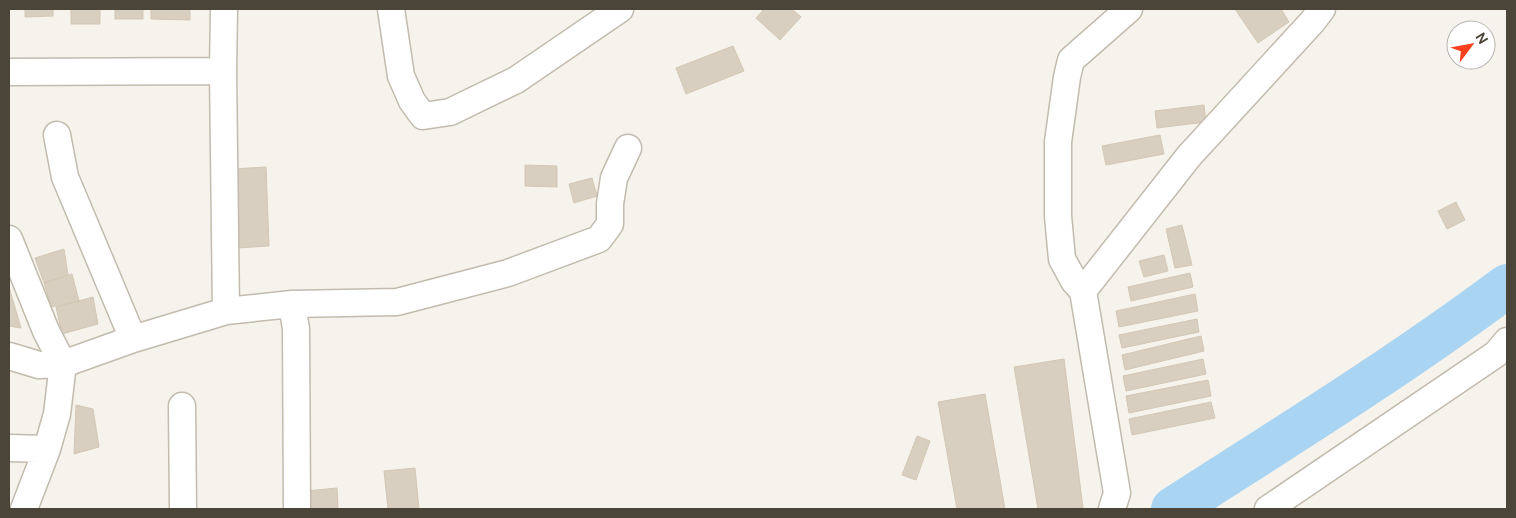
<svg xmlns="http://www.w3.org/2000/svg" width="1516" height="518" viewBox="0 0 1516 518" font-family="'DM Sans',sans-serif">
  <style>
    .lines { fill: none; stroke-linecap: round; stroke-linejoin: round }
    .river { stroke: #a9d4f2; stroke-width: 44 }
    .building { fill: #d8cfc1; stroke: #d3c7b4 }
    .minor-casing { stroke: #c2bbae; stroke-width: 29 }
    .minor { stroke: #fff; stroke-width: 26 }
  </style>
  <rect width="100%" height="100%" fill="#f6f3ec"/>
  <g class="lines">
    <path class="river" d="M1173,509C1285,437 1400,366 1507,286"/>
  </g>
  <path class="building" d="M25,9H53V16L25,17Z
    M71,9H100V24H71Z
    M115,9H143V19H115Z
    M151,9H190V20L151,19Z
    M764,9H792L801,17L780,40L756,18Z
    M1235,9H1281L1289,22L1258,43Z
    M733,46L744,71L686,94L676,68Z
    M1204,105L1206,122L1157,128L1155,111Z
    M1160,135L1164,154L1106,165L1102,146Z
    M525,165L557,166V187L525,186Z
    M266,167L269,246L237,248L233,169Z
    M592,178L597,196L574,203L569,184Z
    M1456,202L1465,220L1447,229L1438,211Z
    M1182,225L1192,265L1175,268L1166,229Z
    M64,249L68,275L44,283L35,258Z
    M1164,255L1168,271L1144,277L1139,261Z
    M1190,273L1193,287L1131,301L1128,287Z
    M72,274L79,301L51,307L44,283Z
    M9,287L21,328L9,326Z
    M1195,294L1198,311L1119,327L1116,311Z
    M93,297L98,324L62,334L56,307Z
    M1197,319L1199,332L1122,348L1119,335Z
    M1201,336L1204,351L1125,370L1122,355Z
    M1064,359L1083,508L1038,509L1014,367Z
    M1203,359L1206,374L1126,391L1123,376Z
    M1208,380L1211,396L1129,413L1126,396Z
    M985,394L1005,509H957L938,402Z
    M1211,402L1215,418L1132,435L1129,419Z
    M76,405L93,409L99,447L74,454Z
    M917,436L930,441L916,480L902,475Z
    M415,468L419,509H388L384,471Z
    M337,488L338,509H307L306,491Z"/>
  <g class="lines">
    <g class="minor-casing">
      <path id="minor" d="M224,9L223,71L226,311
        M391,9L401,76L412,101L423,116L450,112L516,80L620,9
        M9,72L223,71
        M57,135L65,177L133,339
        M9,239L46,331L63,364L57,414L47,449L9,448
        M1083,291L1074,281L1062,259L1058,216V142L1067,77L1071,60L1129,9
        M292,304L397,302L508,273L599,239L610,224V204L614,178L628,148
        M9,356L39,365L63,364L133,339L226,311L292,304L296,329L297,509
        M182,406L183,509
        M24,509L47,449
        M1112,509L1117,493L1083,291L1189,156L1312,22L1322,9
        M1268,509L1496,354L1507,341"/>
    </g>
    <use href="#minor" class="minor"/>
  </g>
  <rect width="1516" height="518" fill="none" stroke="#4b4439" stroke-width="20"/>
  <g transform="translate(1471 45) rotate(58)"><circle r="24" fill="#ffffff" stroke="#b7b4b0"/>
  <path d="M0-4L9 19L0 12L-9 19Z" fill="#fc3f1d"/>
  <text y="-8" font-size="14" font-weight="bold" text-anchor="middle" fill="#4b4439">N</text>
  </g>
</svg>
